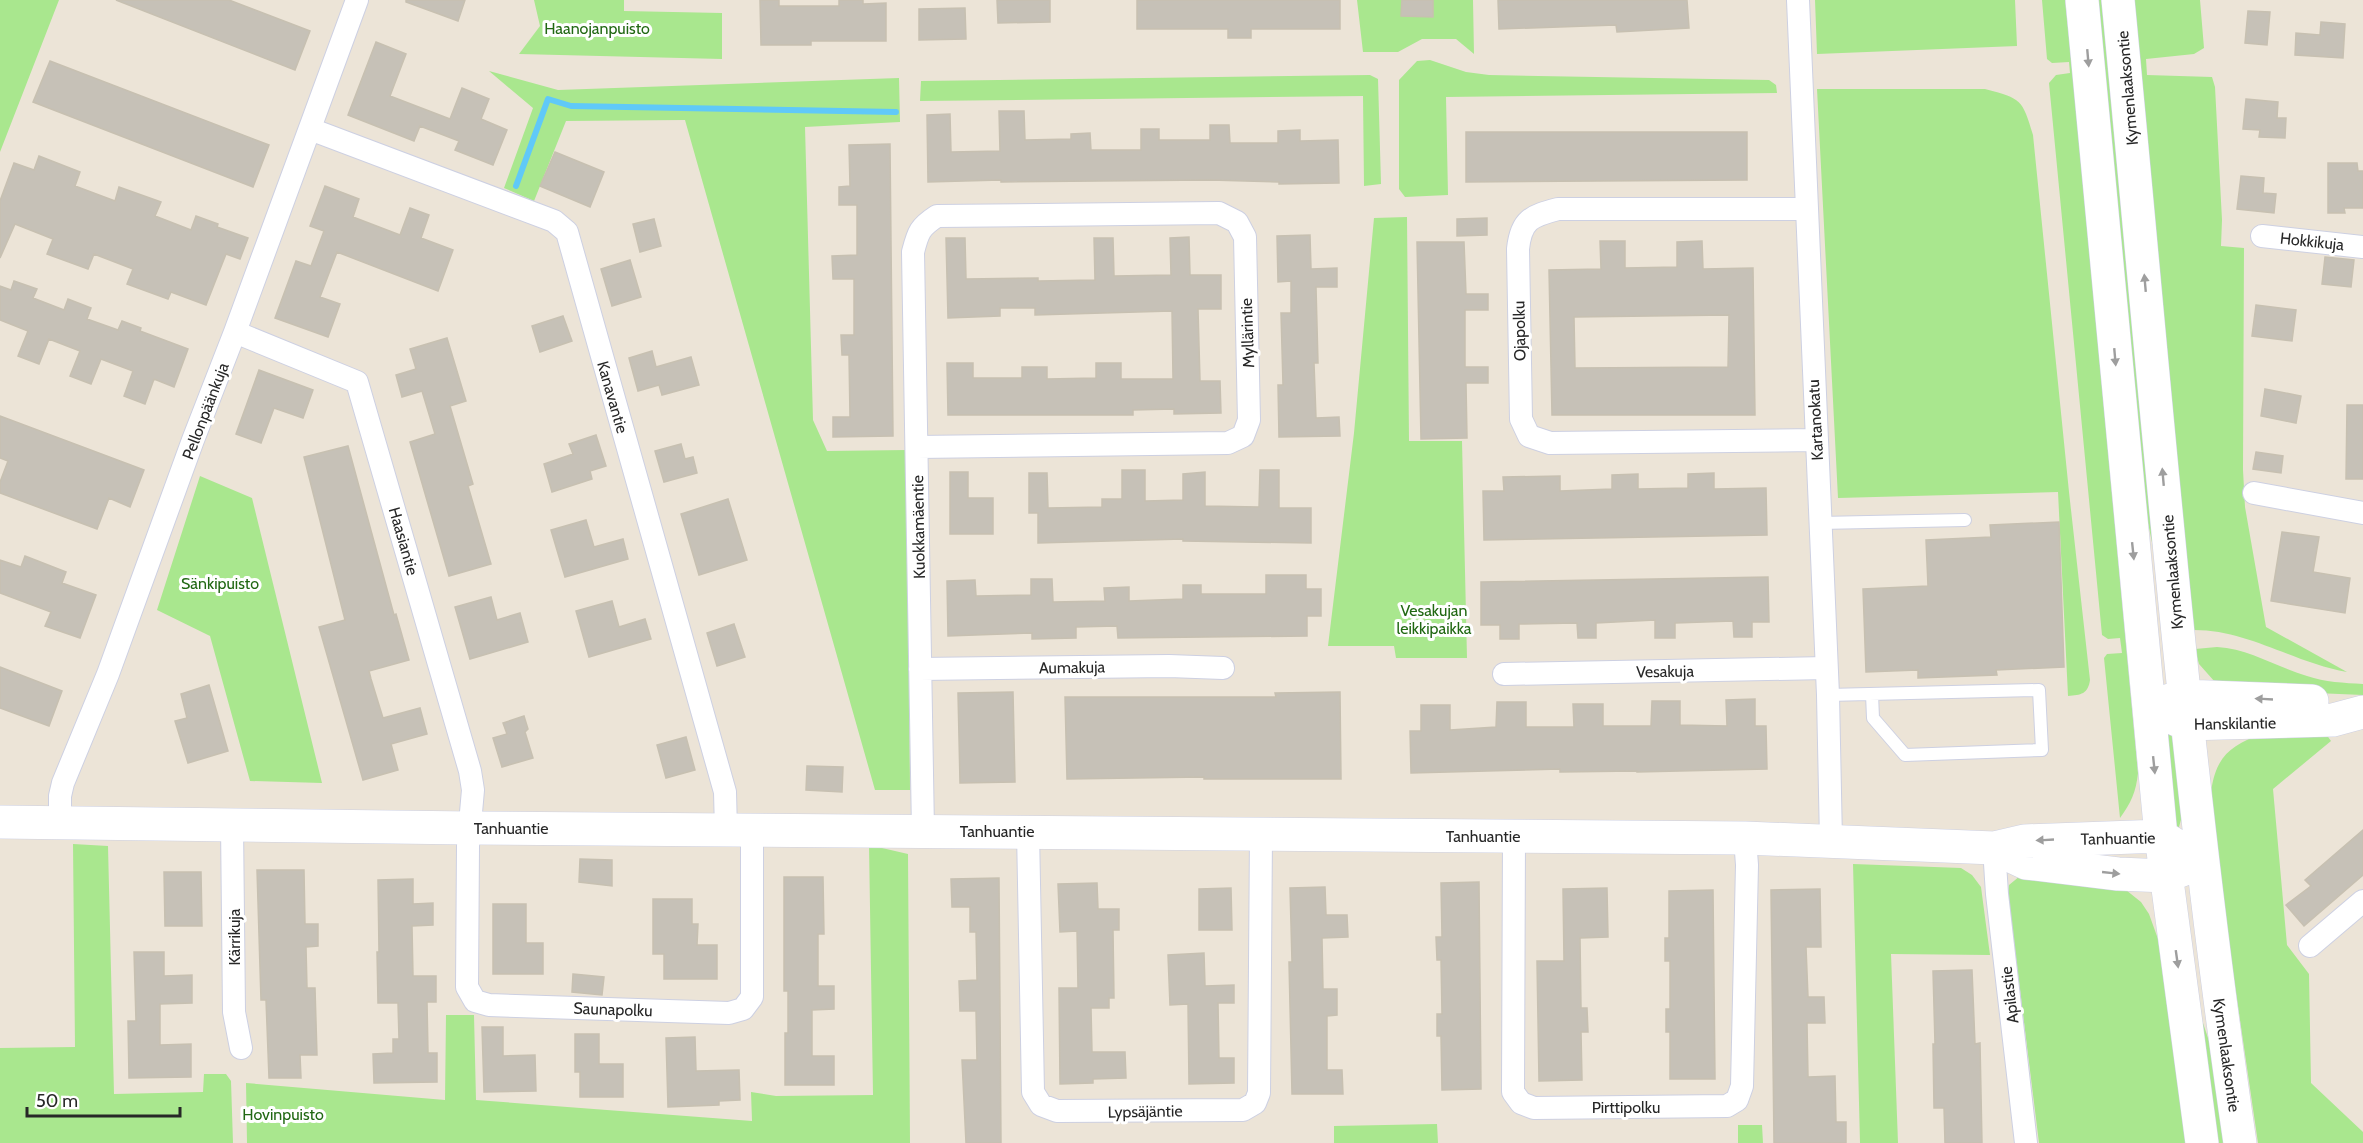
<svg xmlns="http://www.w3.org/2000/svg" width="2363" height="1143" viewBox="0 0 2363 1143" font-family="Cabin,sans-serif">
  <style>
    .green { fill: #a9e78e }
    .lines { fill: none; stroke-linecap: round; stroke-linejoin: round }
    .stream { stroke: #60c9f8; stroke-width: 6 }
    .building { fill: #c6c1b7; stroke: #c7c0b1; stroke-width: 1.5; fill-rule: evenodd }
    .lane-casing { stroke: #cdd0e2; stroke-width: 14 }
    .street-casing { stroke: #cdd0e2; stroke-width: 24 }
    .secondary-casing { stroke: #cdd0e2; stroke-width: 34 }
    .lane { stroke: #fff; stroke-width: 12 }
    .street { stroke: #fff; stroke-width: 22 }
    .secondary { stroke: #fff; stroke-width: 33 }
    .oneway { fill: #9e9e9e }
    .labels { text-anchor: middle; stroke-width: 6; stroke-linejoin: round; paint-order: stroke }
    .park-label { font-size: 16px; fill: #216813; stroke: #fff }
    .street-label { font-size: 16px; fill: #272727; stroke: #fff }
  </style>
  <rect width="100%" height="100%" fill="#ece4d7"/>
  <path class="green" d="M0,0H59L0,152Z
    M534,0H624V11L722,13V59L519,54L540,26Z
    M1357,0H1473L1474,54L1456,39H1422L1398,52H1363Z
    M1815,0H2015L2017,46L1817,54Z
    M2042,0H2065L2073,74L2138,773C2136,792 2131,803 2120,818L2104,658L2107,654L2122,653L2120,638L2108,639L2102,635L2049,83L2056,75L2070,73L2069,62L2052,63L2047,59Z
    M2093,0H2106L2155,557L2138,474Z
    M2134,0H2200L2204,48L2194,54L2146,59L2147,75L2212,77L2215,87L2222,220L2221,246L2244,248L2243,470L2245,507L2266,627L2347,672C2294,663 2249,630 2194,630L2174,448Z
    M1430,60L1466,72L1489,75L1769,80L1776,85L1777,93L1446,97L1448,195L1405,197L1399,189V80L1417,61Z
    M489,71L558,90L899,78L900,122L805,127L813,420L827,451L907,450L910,790H875L685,120L566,121L534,201L504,188L533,108Z
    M1370,75L1378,79L1381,184L1364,186L1363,96L920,101L921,81Z
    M1817,89H1985C2022,99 2022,99 2033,135L2069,492L2090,680C2088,694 2081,695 2068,696L2058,492L1838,498Z
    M1407,217L1409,441H1462L1467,658H1396L1394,646H1328L1354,433L1374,218Z
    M200,476L252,498L322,783L250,781L210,636L157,610Z
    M2217,647C2250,649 2276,667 2307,676C2325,682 2344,683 2363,684V695L2243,690L2215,682L2199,664L2195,649Z
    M2174,726L2182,816L2179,827L2173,835L2164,747L2169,733Z
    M2263,733L2326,734L2331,741L2273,789L2287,945L2309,974L2311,1083L2363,1132V1143H2258L2228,938L2211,792C2216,756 2230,746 2263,733Z
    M73,844L108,846L114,1094L203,1092L204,1074H226L231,1081L233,1143H0V1048L75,1047Z
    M869,845L908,854L910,1143H247L246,1083L445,1100L446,1015H474L476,1100L752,1121L751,1092L776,1096L873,1095Z
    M1853,864L1961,868L1972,875L1981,887L1990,955L1891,954L1898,1143H1860Z
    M2020,876L2126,890L2141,902L2149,914L2158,939L2186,1143H2039L2008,893L2009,885Z
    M2199,1011L2213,1053L2228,1143H2214Z
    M1437,1124L1438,1143H1334V1126Z
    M1738,1125H1762L1763,1143H1738Z"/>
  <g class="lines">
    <path class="stream" d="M516,186L548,99L571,106L896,112"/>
  </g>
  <path class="building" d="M116,0H229L310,31L295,70Z
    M406,0H465L458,21L406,2Z
    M760,0H779V6H839V0H863V4L886,3V41H811V45H761Z
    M997,0H1050V22L998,23Z
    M1137,0H1340V29H1251V38H1228V29H1137Z
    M1402,0H1433V17L1401,16Z
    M1498,0H1687L1689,28L1617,32L1616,25L1499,29Z
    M965,8L966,39L919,40V9Z
    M2248,11L2270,12L2267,45L2245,43Z
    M2321,22L2345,24L2343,58L2295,55L2296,33L2320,35Z
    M376,42L406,54L390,96L450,119L462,88L489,99L481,119L507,130L493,165L455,150L459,141L420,126L414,141L348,115Z
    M50,61L269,145L253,187L33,102Z
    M2246,99L2278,102L2277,118H2286L2285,138L2259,137L2260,130L2243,129Z
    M999,111H1024L1025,140L1071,139V134L1090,133L1091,150H1141V129H1159V140H1210V125H1229L1230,143H1278V131L1300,130V141L1338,140L1339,183L1279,184V182L1210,180L1001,182V180L928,182L927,115L950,114L951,152L1000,151Z
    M1466,132H1747V180L1466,182Z
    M890,144L893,436L833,437V417H850L849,355H842L841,335H854V279H833L832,256L857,255V205H839V187L850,186L849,145Z
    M555,152L604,172L590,207L540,186Z
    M39,156L80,172L75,186L115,201L119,187L161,202L155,216L191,230L196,216L218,224L217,227L248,238L240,259L226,254L206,305L171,292L168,299L127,284L133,269L94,254L88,269L47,254L53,239L15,224L0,258V201L14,163L34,170Z
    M2328,163H2357L2358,171H2363V208H2344L2345,213H2328Z
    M2241,176L2264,178L2263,193L2276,194L2274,213L2237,209Z
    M325,186L359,199L353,217L400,235L410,208L429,215L421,238L453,250L438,291L337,252L320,297L340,304L328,337L275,318L296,261L311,266L324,231L310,226Z
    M1487,218V235L1457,236V219Z
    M654,219L661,246L640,252L633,224Z
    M1310,235L1311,269L1337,268V287H1316L1318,363H1314L1316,418L1339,417L1340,436L1279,437L1278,385H1283L1281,313H1291V281L1278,282L1277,236Z
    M1189,237L1190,275H1221V309H1198L1200,381H1220L1221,413L1174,414V409L1133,410V415H948L947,363H973V378H1022V367H1047V379L1096,378V363H1121V379H1173L1172,311L1035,315V308H1000V316L948,318L946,238H965L966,279L1038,278V281L1095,280L1094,238H1113L1114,276L1171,275L1170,238Z
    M1600,241H1625V268L1677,267V242L1702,241L1703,269L1753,268L1755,415H1552L1549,270L1601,269ZM1729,315L1728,367L1575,368L1574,317Z
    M1417,242H1464L1466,294H1488V310H1465V367H1488V383H1466L1467,438L1421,439Z
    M2325,257L2354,260L2351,287L2322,284Z
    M630,260L641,297L612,306L601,269Z
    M14,281L37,289L33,298L64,310L68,299L91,308L87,319L118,330L122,321L141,328L140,331L188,349L174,387L154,379L145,404L124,396L133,371L101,359L91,384L70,376L80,351L49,339L39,364L18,356L28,331L0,320V286L11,290Z
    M2256,305L2296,310L2292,341L2252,336Z
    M563,316L572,341L540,352L532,326Z
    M447,338L466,401L450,406L473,484L468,486L491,564L449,576L410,442L435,434L422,391L402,397L396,375L416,369L410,349Z
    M652,351L656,367L691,357L699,385L662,395L659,385L638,391L629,358Z
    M259,370L313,390L303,418L274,408L261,443L236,434Z
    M2265,389L2301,396L2296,423L2261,416Z
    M2347,405H2363V479H2346Z
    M0,416L144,470L130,507L109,498L97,529L0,493V482L8,461L0,458Z
    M596,435L606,466L590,471L592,479L552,492L544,464L573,454L569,444Z
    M681,444L685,459L693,457L697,473L664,482L655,451Z
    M348,446L394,615L396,614L409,660L369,671L371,679L383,718L420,708L427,734L391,744L398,770L363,780L319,627L345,620L304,457Z
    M2256,452L2283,456L2281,473L2253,469Z
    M1122,470H1145V501L1183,500V474L1205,472V506L1259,507L1260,470H1279V508H1311V543L1183,541V539L1038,543V513H1029V473H1047L1048,508L1102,507V499H1122Z
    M950,472H968V498H993V534H950Z
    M1714,473V489L1766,488L1767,535L1484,540L1483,491H1504L1503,477L1560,476V491L1612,489V475L1638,474V489L1688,488V474Z
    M728,499L747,560L699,575L681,514Z
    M586,520L594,547L623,539L628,559L565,577L551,530Z
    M2059,522L2064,667L1996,670L1997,675L1918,678V670L1866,672L1863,589L1928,586L1926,540L1991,537L1990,525Z
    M2282,532L2319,537L2313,572L2350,578L2345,613L2271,601Z
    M25,556L66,572L62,583L96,595L80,638L45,626L51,612L0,593V560L21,567Z
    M1266,575H1306V589H1321V616H1307V636L1118,638L1117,626L1076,627V638L1032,639V633L948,636L947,581L975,580L976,596L1031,595V579H1052L1053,602L1105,601L1104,588L1129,587V601L1183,599V585H1201V594H1266Z
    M1768,577L1769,622H1752V637H1734L1733,621L1675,623V638H1655V620L1596,623V638H1578L1577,623L1519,624V639H1500V625H1481V582Z
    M491,597L497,620L520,613L528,642L470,659L455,607Z
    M612,601L619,627L645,619L651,639L589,657L576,611Z
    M734,624L745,657L717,666L707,633Z
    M0,667L62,691L49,726L0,708Z
    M209,685L228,751L188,763L175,721L187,718L181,694Z
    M1013,692L1015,782L960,783L958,693Z
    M1340,692L1341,779H1204V777L1067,779L1065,697H1276L1275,693Z
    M1755,699V726H1766L1767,769L1637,772V771L1560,772V769L1411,773L1410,731H1421V705H1450V730L1496,727L1497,702H1526V727H1574L1573,704H1603V726H1651L1652,701H1680V725L1727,726L1726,700Z
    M524,716L528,729L525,732L533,758L502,767L493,738L507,734L503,723Z
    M686,737L695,770L666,778L657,745Z
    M807,766L843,767L842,792L806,790Z
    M2363,830V875L2304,926L2286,905L2311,886L2305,880Z
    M580,859L612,860V886L579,882Z
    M257,870H304L305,924H318V946L306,947L307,988H315L317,1055H300L301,1078H269L266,1000H261Z
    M164,872H201L202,926H165Z
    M784,877H823L824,934H818V986H834V1009L812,1010V1056H834V1085H785V1033H788V991H784Z
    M999,878L1001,1143H966L962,1060H977L976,1011H960L959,981L977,980L976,932H970V907H952L951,879Z
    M413,879V904L433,903V925L412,926L413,976H436V1002H427L428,1053H437V1082L374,1083L373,1054L393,1053V1039H399L398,1003H378L377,952H379L378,880Z
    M1479,882L1481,1089L1442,1090L1441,1036H1437V1014H1442L1441,960H1437L1436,937H1442L1441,883Z
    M1097,883L1098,909H1119V930H1113L1114,998H1109V1008H1091L1092,1052H1125L1126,1078L1093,1079V1083L1060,1084L1059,988H1078L1077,931L1060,932L1058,884Z
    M1325,887L1326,915H1347L1348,937L1322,938L1323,989H1337V1015L1327,1016V1070H1342L1343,1094H1292L1289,962H1292L1290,888Z
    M1231,888L1232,930H1199V889Z
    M1607,888L1608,937L1580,938L1581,1008H1587L1588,1032H1581L1582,1080L1539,1081L1537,961H1564L1563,889Z
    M1820,889L1821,947H1806L1808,997H1824L1825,1023H1807L1808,1077L1835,1076L1836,1122H1846V1143H1774L1771,890Z
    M1713,890L1715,1079H1670V1032H1666V1009H1670V961H1665V938H1669V891Z
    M653,899H692V924H698L697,945H717V979H664V954H653Z
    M493,904H526V943H543V974H493Z
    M134,952H164V976L192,975V1003L160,1004V1045L191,1044V1077L129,1078L128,1021H136Z
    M1204,953L1205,986L1234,985V1003H1218L1219,1058H1234V1083L1189,1084L1188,1004L1170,1005L1168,955Z
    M1972,970L1975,1044L1980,1043L1982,1143H1945L1944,1108H1934L1933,1044H1935L1933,971Z
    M573,974L604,977L602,995L572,992Z
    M482,1027H503V1056L535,1055L536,1091L484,1092Z
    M575,1034H599V1064H623V1097H580V1072H575Z
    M695,1037L696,1071L739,1070L740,1100L719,1101V1105L668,1107L666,1038Z"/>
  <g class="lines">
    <g class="lane-casing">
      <path id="lane" d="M1820,523L1965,520
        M1828,695L2039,690L2042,750L1905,755L1873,718L1872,694"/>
    </g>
    <g class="street-casing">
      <path id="street" d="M1798,0L1828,695L1831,841
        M310,129L554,221L567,232L725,792L726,830
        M1806,209H1558C1531,216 1521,220 1518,249L1521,419L1529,436L1550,443L1816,440
        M2262,236L2363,247
        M235,332L357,382L470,771L473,790L468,846L467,987L475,1001L489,1005L729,1013L743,1009L752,997V830
        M917,447L1228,443L1243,436L1249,420L1245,237L1237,222L1219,213L937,216C920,227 918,232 913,252L923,831
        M2254,493L2363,513
        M920,669L1169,666L1223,668
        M1504,674L1826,668
        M60,823V796L63,783L108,674L193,440L235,332L357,0
        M232,824L234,1012L241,1048
        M1028,831L1033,1092L1041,1105L1057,1111L1243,1110L1255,1103L1259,1093L1261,834
        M1514,836L1513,1092L1521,1103L1534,1108L1727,1106L1737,1100L1742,1086L1747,865L1745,838
        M1994,848L1997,894L2026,1143
        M2310,946L2363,901"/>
    </g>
    <g class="secondary-casing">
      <path id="secondary" d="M2082,0L2161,836L2202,1143
        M2118,0C2155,382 2184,764 2240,1143
        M2164,702L2183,696L2312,701
        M2166,715L2186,724L2333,720L2363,712
        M0,822L470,828L1745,838L1994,848L2024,841L2161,836L2201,861
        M1994,848L2026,863L2118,874L2166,876L2187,868"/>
    </g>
    <use href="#lane" class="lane"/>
    <use href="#street" class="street"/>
    <use href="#secondary" class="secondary"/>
  </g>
  <defs><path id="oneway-solid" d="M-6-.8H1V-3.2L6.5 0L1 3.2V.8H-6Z" transform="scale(1.5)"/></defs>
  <g class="oneway">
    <use href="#oneway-solid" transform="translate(2088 58) rotate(85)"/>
    <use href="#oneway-solid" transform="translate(2145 283) rotate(-95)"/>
    <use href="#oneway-solid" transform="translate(2115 357) rotate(85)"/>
    <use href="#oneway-solid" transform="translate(2163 477) rotate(-95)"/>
    <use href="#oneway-solid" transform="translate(2133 551) rotate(84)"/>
    <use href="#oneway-solid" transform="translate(2264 699) rotate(-177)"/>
    <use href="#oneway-solid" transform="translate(2154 765) rotate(84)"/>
    <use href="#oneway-solid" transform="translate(2045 840) rotate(177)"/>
    <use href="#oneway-solid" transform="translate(2111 873) rotate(6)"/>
    <use href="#oneway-solid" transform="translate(2177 959) rotate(82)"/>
  </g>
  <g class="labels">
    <g class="park-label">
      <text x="597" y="34">Haanojanpuisto</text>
      <text x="220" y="589">Sänkipuisto</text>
      <text x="1434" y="616">Vesakujan<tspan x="1434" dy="18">leikkipaikka</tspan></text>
      <text x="283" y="1120">Hovinpuisto</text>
    </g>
    <g class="street-label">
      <text transform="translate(2127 88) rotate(-95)" y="6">Kymenlaaksontie</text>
      <text transform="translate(2312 241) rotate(6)" y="6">Hokkikuja</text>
      <text transform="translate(1519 331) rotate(-91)" y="6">Ojapolku</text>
      <text transform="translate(1247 333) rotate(-92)" y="6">Myllärintie</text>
      <text transform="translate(613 397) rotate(74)" y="6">Kanavantie</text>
      <text transform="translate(205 411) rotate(-69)" y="6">Pellonpäänkuja</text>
      <text transform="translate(1815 420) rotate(-93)" y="6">Kartanokatu</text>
      <text transform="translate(918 527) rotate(-91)" y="6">Kuokkamäentie</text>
      <text transform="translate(404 541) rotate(74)" y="6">Haasiantie</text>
      <text transform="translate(2172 572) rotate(-95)" y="6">Kymenlaaksontie</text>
      <text transform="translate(1072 667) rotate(-1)" y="6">Aumakuja</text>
      <text transform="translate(1665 671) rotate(-1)" y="6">Vesakuja</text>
      <text transform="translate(2235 723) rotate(-1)" y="6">Hanskilantie</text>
      <text x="511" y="834">Tanhuantie</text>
      <text x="997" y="837">Tanhuantie</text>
      <text x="1483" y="842">Tanhuantie</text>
      <text transform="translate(2118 838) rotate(-1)" y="6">Tanhuantie</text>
      <text transform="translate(234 937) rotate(-90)" y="6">Kärrikuja</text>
      <text transform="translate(2009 995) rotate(-97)" y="6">Apilastie</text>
      <text transform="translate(613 1009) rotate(2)" y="6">Saunapolku</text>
      <text transform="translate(2227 1055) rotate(82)" y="6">Kymenlaaksontie</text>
      <text x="1626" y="1113">Pirttipolku</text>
      <text transform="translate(1145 1111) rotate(-1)" y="6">Lypsäjäntie</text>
    </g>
  </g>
  <path d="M27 1107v9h153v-9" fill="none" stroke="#272727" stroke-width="3"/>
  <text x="36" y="1107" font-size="18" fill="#272727" stroke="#ffffff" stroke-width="4.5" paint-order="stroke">50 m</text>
</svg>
